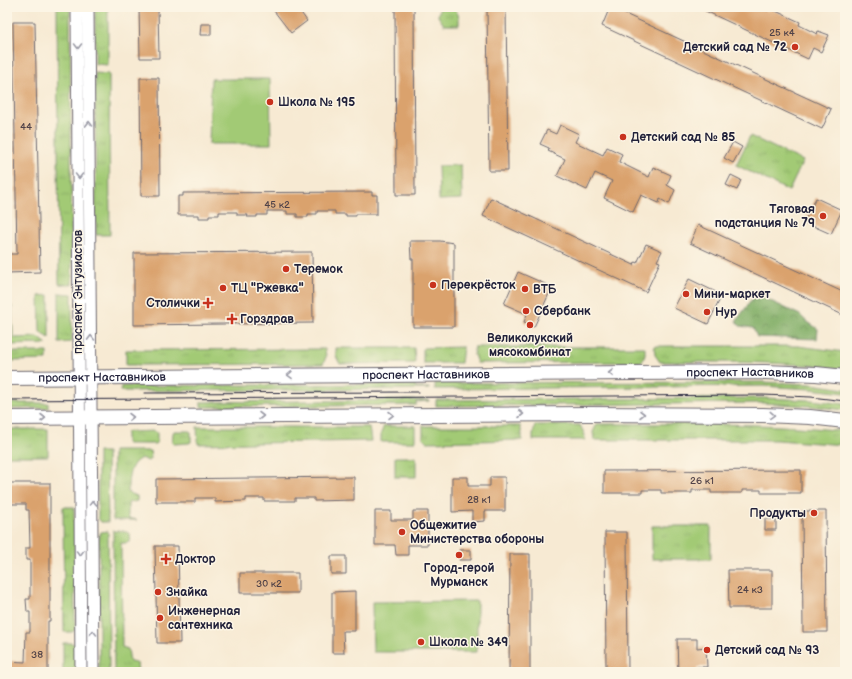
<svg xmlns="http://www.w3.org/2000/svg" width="852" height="679" viewBox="0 0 852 679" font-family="'Balsamiq Sans',sans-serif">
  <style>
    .grass { fill: url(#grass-tufts); stroke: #627658 }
    .forest { fill: url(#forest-crowns); stroke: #526850 }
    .pitch { fill: #a2ca75; stroke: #627658 }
    .building { fill: #daa26d }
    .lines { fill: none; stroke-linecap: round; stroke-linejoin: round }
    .minor-casing { stroke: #6d6870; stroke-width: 13 }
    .major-casing { stroke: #6d6870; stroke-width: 16 }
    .minor { stroke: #fff; stroke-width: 11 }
    .major { stroke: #fff; stroke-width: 14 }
    .tram { stroke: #22223b; stroke-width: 1 }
    .oneway { stroke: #9c9ca7 }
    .poi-dot { fill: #c8321e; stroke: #fcf5e5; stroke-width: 1.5 }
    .labels { text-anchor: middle; stroke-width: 3; stroke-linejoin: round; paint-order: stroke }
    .number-label { font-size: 10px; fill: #504248 }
    .poi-label { font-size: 12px; font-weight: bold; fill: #22223b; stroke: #fcf5e5; text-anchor: start }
    .street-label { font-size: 12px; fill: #22223b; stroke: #fcf5e5 }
  </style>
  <defs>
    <pattern id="grass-tufts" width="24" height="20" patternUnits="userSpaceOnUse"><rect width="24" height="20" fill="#a2ca75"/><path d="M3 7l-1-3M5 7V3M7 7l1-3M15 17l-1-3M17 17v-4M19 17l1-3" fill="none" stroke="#8bad66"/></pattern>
    <pattern id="forest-crowns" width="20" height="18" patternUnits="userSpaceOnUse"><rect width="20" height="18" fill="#81ae66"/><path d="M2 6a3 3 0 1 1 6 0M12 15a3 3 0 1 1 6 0" fill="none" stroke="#698d55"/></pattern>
  </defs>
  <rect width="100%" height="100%" fill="#fcf5e5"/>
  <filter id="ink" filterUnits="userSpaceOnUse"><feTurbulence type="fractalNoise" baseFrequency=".025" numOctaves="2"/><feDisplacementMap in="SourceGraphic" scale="8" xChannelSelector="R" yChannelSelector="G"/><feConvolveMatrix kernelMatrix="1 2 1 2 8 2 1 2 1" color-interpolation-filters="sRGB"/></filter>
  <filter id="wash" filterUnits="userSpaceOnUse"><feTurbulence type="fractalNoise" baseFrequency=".012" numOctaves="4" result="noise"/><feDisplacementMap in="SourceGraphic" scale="16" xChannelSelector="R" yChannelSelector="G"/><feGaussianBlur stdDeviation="0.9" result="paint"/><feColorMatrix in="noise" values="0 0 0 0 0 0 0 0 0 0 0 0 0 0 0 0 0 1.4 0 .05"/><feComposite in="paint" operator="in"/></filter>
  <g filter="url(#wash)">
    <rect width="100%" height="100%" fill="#f7ead3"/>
    <path class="grass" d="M57,7H70L72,285L59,284Z
      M95,7H108V65L95,64Z
      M440,7L455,8L459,17V25H444L438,16Z
      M95,73L109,74L110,235H96Z
      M750,136L803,161L789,191L736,165Z
      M461,165L462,199L439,200L438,166Z
      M59,293L72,294V342L59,343Z
      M49,295V338L40,332L39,296Z
      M7,306H12L13,338L38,337L47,344L7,345Z
      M654,346H798L845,352V369C783,361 722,362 660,362L655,355Z
      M463,347L461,363H423V348Z
      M474,347H645V354L642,362L477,363L474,355Z
      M336,348H414L415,363L340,364L336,356Z
      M325,349L326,357L323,364L126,365V350Z
      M7,352H47V360L9,361V363H7Z
      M763,382L811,384L845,389V393L811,389L763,386L435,389V383Z
      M415,384L416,388H429V389L121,391V386Z
      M763,398L811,400L845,404V410L810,406L763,403L436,406V400Z
      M429,400V401L416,402V405L201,407V402Z
      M7,403H48V408L7,409Z
      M597,424C680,424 763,422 845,431V445L777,440H594L593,432Z
      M535,425H580L584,433L585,440H533V434Z
      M384,426H415V442H381V433Z
      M423,426H520L522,434V440L427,442L423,438Z
      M197,427H369L371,441L198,444Z
      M7,429H48V456H7Z
      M155,431L157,433V442L155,444H128L126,443V433L127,432Z
      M174,431H189L191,432V442L189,443L174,444L172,442L173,433Z
      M113,451H150L151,459L148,461L142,458C128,463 128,481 128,493L137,496V501L128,503V518L137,520H113Z
      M98,452H107L108,522H101L98,518Z
      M395,457H416V477H395Z
      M63,507H74L75,630L72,632H64Z
      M652,526H711V559H652Z
      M108,531L109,672H99V536L101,532Z
      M113,531C122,531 133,529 130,541L127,543H121L122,647L128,649L130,662L137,663L138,672H114Z
      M63,643H72L75,645L76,672H63Z"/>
    <path class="forest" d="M756,294L800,315L805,320L818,329L817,339L757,337L753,328L740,326L736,321Z"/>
    <path class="pitch" d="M211,79H270L271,144H209Z
      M477,601V652H373L372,602Z"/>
    <g id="blocks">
      <path class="building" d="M139,7H158L159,58H140Z
        M271,7H297L307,21L291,33Z
        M395,7H414L415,195H396Z
        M487,7H506L508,171H489Z
        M610,7L831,109L822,129L602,26Z
        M697,7H759L768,11L769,8L800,22L799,25L817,34L818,31L829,35L821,52L813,48L808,59Z
        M13,22H35L40,272L7,273V254H17Z
        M201,24H211V35H200Z
        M140,78H159L160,196H141Z
        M560,125L579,134L575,142L603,155L607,147L622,154L619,162L649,177L653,167L671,175L667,185L675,190L669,204L660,199L659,203L641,195L633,212L604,198L612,181L595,173L587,190L557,176L565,159L548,151L549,148L540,144L547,130L556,134Z
        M733,142L742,147L733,163L724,158Z
        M731,175L741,180L737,190L726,185Z
        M372,192V195H377V214H356V216H346V214H335V211H317V214H308V217H297V214H287V211H267V215H257V217H247L248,215H237V212H219V215H209V218H199V215H178V196H183V193Z
        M491,198L634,265L635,262L637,263L646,244L662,251L657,261L660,262L646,292L483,216Z
        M816,198L842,210L831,234L804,222Z
        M698,225L845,293V316L690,243Z
        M410,241H440L454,243V327H413V259H411Z
        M312,252L313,323L134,325V253Z
        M518,272L552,287L534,327L524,322L527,314L504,304Z
        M689,279L722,295L708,324L674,308Z
        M801,470V493H761V490H742V493H711V490H692V493H661V490H642V493H604V471Z
        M354,477V500L314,501V498H295V501H264V498H246V501L215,502V498H195V502H156V479Z
        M452,477H468V486H490V477H505V511H485V521L472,522V511L452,512Z
        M7,483H50V621H48V672H7V661L25,662L26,632H30V612H27L26,599H30V560H26V548H30L29,510H26V504H7Z
        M375,511H391V520H413V511H428V545H408V555H396L395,545H375Z
        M802,511H826L827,632H803Z
        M765,519H776V530H765Z
        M605,532H627L628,672H606Z
        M155,546H178L180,643H157Z
        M459,550H471V560H459Z
        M510,554H530V672H509Z
        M331,556H346V574H331Z
        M728,570H772V608H729Z
        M240,573H298V593H240Z
        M355,591V631H343L344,653H332V592Z
        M677,639H697V648L706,647L707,667H697L698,672H678Z"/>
    </g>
  </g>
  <g filter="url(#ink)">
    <use href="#blocks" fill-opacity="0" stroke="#6d6870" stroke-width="1"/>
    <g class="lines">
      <g class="minor-casing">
        <path id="minor" d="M77,7L81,672
          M88,7L93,672"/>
      </g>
      <g class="major-casing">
        <g id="major">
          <path id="s1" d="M7,378L765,372L816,374L845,377"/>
          <path d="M7,418L589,414L763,415L810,417L845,421"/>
        </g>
      </g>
      <use href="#minor" class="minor"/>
      <use href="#major" class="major"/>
      <path class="tram" d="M145,393L419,392
        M7,400L763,395L811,397L845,401"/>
    </g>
    <defs><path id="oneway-chevron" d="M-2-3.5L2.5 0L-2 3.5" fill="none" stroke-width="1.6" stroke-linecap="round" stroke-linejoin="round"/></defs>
    <g class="oneway">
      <use href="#oneway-chevron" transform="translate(78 46) rotate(90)"/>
      <use href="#oneway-chevron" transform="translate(89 124) rotate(-91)"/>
      <use href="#oneway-chevron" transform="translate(79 176) rotate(90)"/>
      <use href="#oneway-chevron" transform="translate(91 338) rotate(-91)"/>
      <use href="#oneway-chevron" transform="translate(611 373) rotate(180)"/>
      <use href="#oneway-chevron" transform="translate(290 375) rotate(179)"/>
      <use href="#oneway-chevron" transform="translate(521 414)"/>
      <use href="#oneway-chevron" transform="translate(642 414)"/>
      <use href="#oneway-chevron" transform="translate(391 415)"/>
      <use href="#oneway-chevron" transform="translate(772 415) rotate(3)"/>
      <use href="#oneway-chevron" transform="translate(261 416)"/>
      <use href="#oneway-chevron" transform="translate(131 417)"/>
      <use href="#oneway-chevron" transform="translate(43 418)"/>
      <use href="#oneway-chevron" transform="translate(93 503) rotate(-90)"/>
      <use href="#oneway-chevron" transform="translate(80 553) rotate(90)"/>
      <use href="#oneway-chevron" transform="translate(93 633) rotate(-90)"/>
    </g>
  </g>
  <g class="poi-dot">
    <circle cx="795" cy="47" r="4"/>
    <circle cx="270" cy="102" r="4"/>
    <circle cx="623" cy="137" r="4"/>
    <circle cx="823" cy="216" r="4"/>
    <circle cx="286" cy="269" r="4"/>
    <circle cx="433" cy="285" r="4"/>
    <circle cx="223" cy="288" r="4"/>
    <circle cx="525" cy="289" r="4"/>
    <circle cx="686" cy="294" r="4"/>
    <path d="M206 297h4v4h4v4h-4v4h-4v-4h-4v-4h4z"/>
    <circle cx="526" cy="311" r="4"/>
    <circle cx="707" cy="312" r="4"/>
    <path d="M230 313h4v4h4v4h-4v4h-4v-4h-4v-4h4z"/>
    <circle cx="530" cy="325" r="4"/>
    <circle cx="814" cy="513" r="4"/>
    <circle cx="402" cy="532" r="4"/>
    <circle cx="459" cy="555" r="4"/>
    <path d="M164 553h4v4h4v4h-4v4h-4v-4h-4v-4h4z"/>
    <circle cx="158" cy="592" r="4"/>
    <circle cx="160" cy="618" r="4"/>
    <circle cx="421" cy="642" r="4"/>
    <circle cx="707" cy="650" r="4"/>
  </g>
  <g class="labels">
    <g class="number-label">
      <text x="782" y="36">25 к4</text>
      <text x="26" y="130">44</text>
      <text x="277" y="208">45 к2</text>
      <text x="702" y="484">26 к1</text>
      <text x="479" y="503">28 к1</text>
      <text x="269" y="587">30 к2</text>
      <text x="750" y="593">24 к3</text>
      <text x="37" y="658">38</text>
    </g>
    <g class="poi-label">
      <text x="787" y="51" text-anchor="end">Детский сад № 72</text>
      <text x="278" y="106">Школа № 195</text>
      <text x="631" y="141">Детский сад № 85</text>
      <text x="815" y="213" text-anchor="end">Тяговая<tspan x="815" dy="14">подстанция № 79</tspan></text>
      <text x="294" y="273">Теремок</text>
      <text x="441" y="289">Перекрёсток</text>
      <text x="231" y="292">ТЦ "Ржевка"</text>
      <text x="533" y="293">ВТБ</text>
      <text x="694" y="298">Мини-маркет</text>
      <text x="200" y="307" text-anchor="end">Столички</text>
      <text x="534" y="315">Сбербанк</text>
      <text x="715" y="316">Нур</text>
      <text x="240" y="323">Горздрав</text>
      <text x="530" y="342" text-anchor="middle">Великолукский<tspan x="530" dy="14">мясокомбинат</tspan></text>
      <text x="806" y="517" text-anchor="end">Продукты</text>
      <text x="410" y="529">Общежитие<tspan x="410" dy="14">Министерства обороны</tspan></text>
      <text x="175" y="563">Доктор</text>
      <text x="459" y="572" text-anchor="middle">Город-герой<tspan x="459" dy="14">Мурманск</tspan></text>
      <text x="166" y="596">Знайка</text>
      <text x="168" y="615">Инженерная<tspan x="168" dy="14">сантехника</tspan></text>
      <text x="429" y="646">Школа № 349</text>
      <text x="715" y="654">Детский сад № 93</text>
    </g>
    <g class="street-label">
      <text transform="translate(78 292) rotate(-90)" y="4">проспект Энтузиастов</text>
      <text dy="4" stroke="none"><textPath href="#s1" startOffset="743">проспект Наставников</textPath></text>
      <text dy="4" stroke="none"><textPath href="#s1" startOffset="419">проспект Наставников</textPath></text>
      <text dy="4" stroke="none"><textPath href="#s1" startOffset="95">проспект Наставников</textPath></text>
    </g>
  </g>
  <rect width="852" height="679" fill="none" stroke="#fcf5e5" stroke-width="24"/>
</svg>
